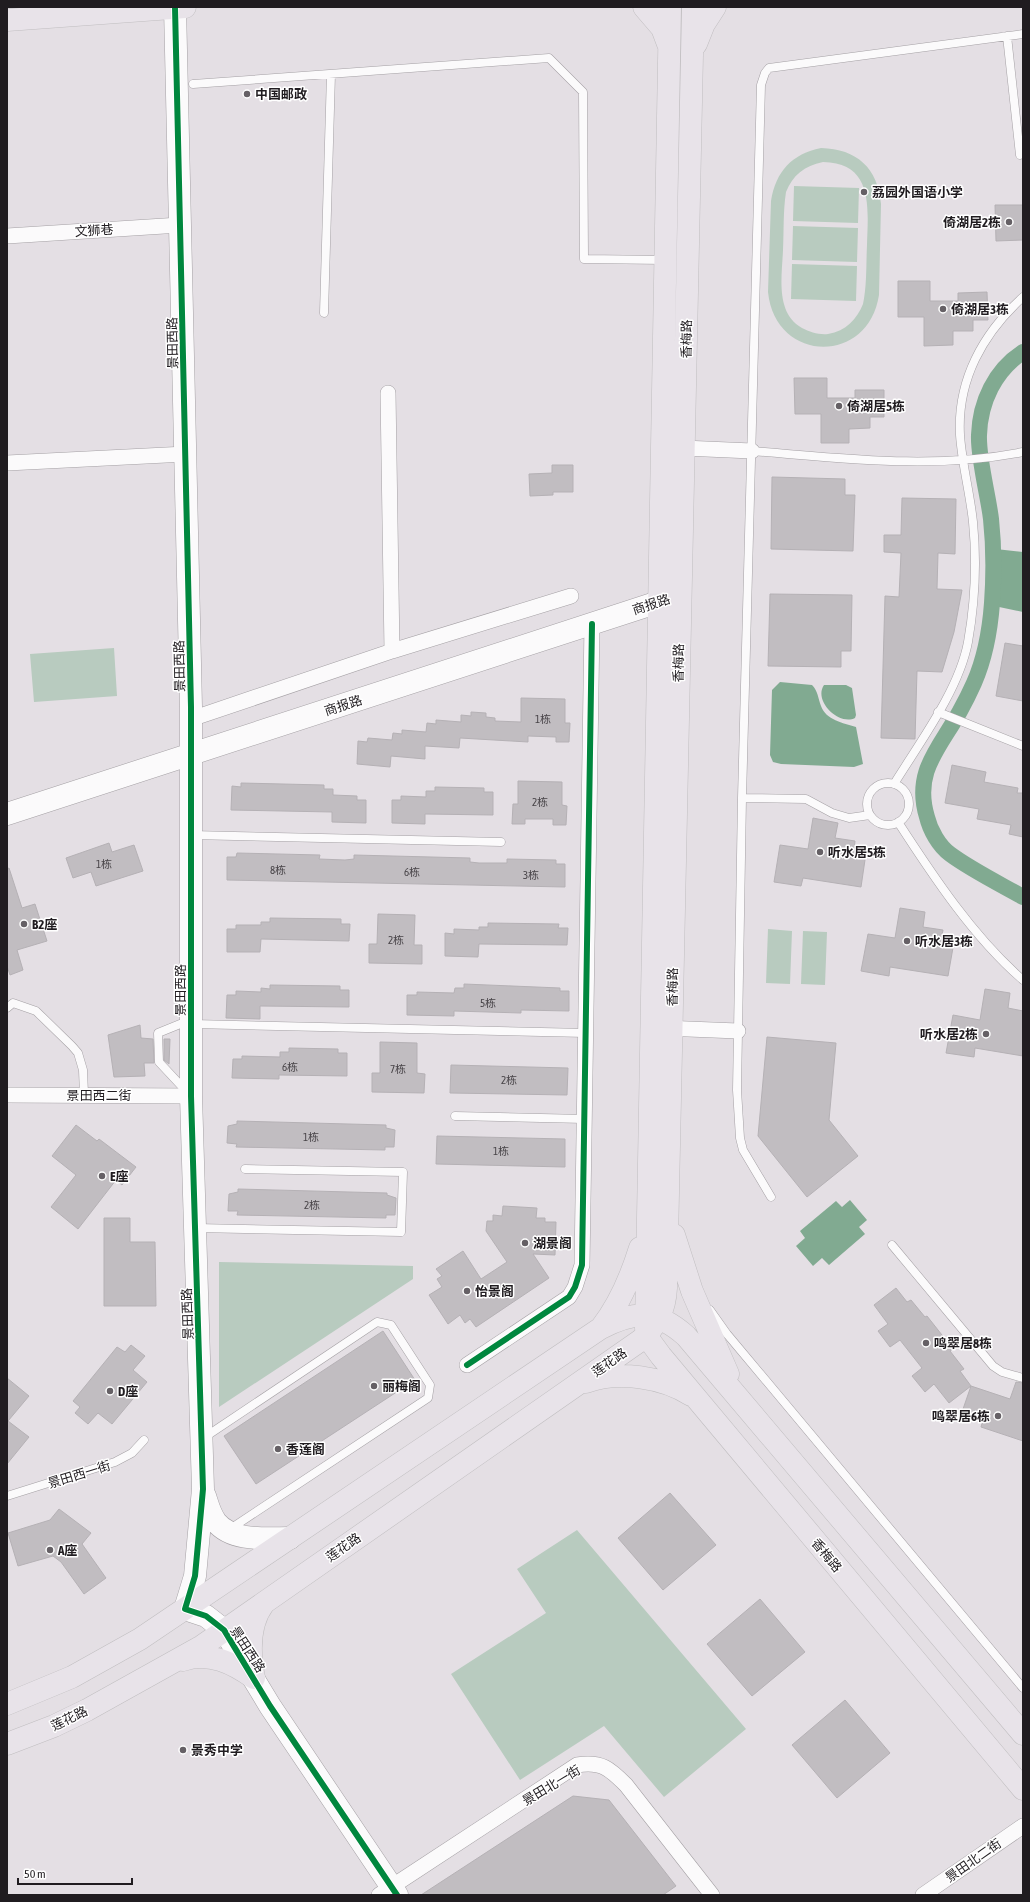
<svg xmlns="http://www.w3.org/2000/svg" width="1030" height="1902" viewBox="0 0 1030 1902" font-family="'Asap Condensed','Noto Sans SC',sans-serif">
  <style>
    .green { fill: #b8cbbf; fill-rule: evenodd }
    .water { fill: #81aa91 }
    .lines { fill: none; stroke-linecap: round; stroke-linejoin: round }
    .canal { stroke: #81aa91; stroke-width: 16 }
    .building { fill: #c1bdc1; stroke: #b5b1b5 }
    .lane-casing { stroke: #a4a0a4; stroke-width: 9 }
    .street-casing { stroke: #a4a0a4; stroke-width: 16 }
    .secondary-casing { stroke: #a4a0a4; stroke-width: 23 }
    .primary-casing { stroke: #c0bec0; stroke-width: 23 }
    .lane { stroke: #fbfafb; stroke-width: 8 }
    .street { stroke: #fbfafb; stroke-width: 15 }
    .secondary { stroke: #fbfafb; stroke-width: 22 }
    .primary { stroke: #e8e3e9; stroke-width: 22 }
    .cycleway-casing { stroke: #fff; stroke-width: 8 }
    .cycleway { stroke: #00873e; stroke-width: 6 }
    .poi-dot { fill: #656065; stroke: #fff; stroke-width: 1.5 }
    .labels { text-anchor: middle; stroke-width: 3; stroke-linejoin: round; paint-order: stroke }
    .number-label { font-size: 11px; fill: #484448 }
    .poi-label { font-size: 13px; font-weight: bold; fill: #201c20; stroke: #fff; text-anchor: start }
    .street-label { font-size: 13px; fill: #201c20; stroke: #fff }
  </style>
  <rect width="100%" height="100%" fill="#e4dfe4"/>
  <path class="green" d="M821,148C857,149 878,168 881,204L879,295C868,366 775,363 768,292L771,201C776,171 792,154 821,148ZM823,162C874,163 868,208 867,245C866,265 867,285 863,304C857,319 846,331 828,334C819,335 810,332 802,328C775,313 782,276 783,250C784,231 783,211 786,192C793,175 804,166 823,162Z
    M794,186L859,188L858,223L793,221Z
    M793,226L858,228L857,262L792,260Z
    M792,264L857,266L856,301L791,299Z
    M114,648L117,696L34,702L30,654Z
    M768,929L792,931L790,984L766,983Z
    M803,931L827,932L825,985L801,984Z
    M219,1262L413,1266V1279L219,1407Z
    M577,1530L746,1729L664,1797L604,1726L520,1780L451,1674L546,1613L517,1569Z"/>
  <path class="water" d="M987,548L1023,552V612L985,604Z
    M780,682L812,685C818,691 818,698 821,706C826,720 843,723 856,727L863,764L854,767L781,764L773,762L770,755L772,690Z
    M824,685H846L852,688L856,715L855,718C839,726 813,701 824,685Z
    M850,1200L867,1220L859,1227L865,1234L829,1265L822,1258L813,1266L796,1246L805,1238L800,1231L836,1201L842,1207Z"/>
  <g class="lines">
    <path class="canal" d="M1023,352C995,370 980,402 979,435C978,458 988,494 991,519C994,547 994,575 992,603C990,630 985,658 974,683C970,692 965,702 960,711C940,748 913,771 927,817C930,830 939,846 950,854C970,869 1000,884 1023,897"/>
  </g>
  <path class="building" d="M995,205H1023V240L996,241Z
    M898,281H930V301H958V293L987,292L988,320H973V331H953V345L924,346V317H898Z
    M794,378H827V398H855V390H884V417H870V428L849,429V443H821V414H795Z
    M552,465H573V492H553V495L530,496L529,474L552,473Z
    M772,477L845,479V495H855L853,551L771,549Z
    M902,498L956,499L955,554L938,553L937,589L962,590L954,632L942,672L917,671L915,739L881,738L885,596L899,597L901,553L884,552V535H901Z
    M770,594L852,595L851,651H841V667L768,666Z
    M1005,643L1023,646V701L996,696Z
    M521,698L565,699V723H570L569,742H556V737L528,736V742L460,738L459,748L425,746V759L391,756L390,767L357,764L358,741L367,742L368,738L392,740L393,733L402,734V730L426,732L427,723L436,724V720L461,722V715L471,716V712L486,713V717L495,718V721L521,722Z
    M952,765L986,772L984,782L1018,788L1017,793H1023V837L1009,834L1011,825L977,819L979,809L945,803Z
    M518,781L562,782V805L567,806L566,825H553V819H525V824H512L513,804H518Z
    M241,783L324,785V789H333V795L357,796V800H366V823L332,822V812L231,810L232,786L241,787Z
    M435,787L484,788V792H493V815L425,814V824L392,823V800H401V796L426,797V791H435Z
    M813,818L838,823L835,838L855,841L854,851L866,853L861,887L803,878L801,886L774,882L780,845L808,849Z
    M109,843L112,852L134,845L143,871L96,886L91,872L73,878L66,858Z
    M237,853L320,855L319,859L345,860L354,859V855L470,858V862L479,863H507V859L556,860V864H565V887L227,880V857H236Z
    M9,868L22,908L35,904L47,941L17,950L23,970L10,975L7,966V869Z
    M900,908L925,912L923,927L943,930L941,940L954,942L948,976L890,967L889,976L861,971L868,934L895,938Z
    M378,914L415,915L414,945H422V964L369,963V944H377Z
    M270,918L341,919V924H350L349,941L261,939L260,952H227V929H236V925H261V922H270Z
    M488,923L559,924L558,928H568L567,945L479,944L478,957L445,956V933L454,934V929L479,930V927H488Z
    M464,984L560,988V991H569V1011L521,1010V1013L454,1011V1016L407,1015V995H417V992L454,993L455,988H464Z
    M270,985L340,986V990H349V1007L260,1006V1019L226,1018L227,995H236V991L261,992V988L270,989Z
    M985,989L1010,993L1008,1008L1023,1011V1056L975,1048L974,1057L946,1053L953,1015L980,1020Z
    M140,1025L141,1038L153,1039L154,1063H144L145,1076L114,1077L108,1035Z
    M767,1037L836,1043L829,1120L858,1156L807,1197L758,1136Z
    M164,1039H170L169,1064L164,1060Z
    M380,1042L417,1043V1073L425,1074L424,1093L372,1092V1073H380Z
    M289,1048L338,1049V1053H347V1076L279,1075V1079L232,1078L233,1059H242V1056L280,1057V1052H289Z
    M451,1065L568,1068L567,1095L450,1093Z
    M237,1121L386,1125V1128L395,1130L394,1147H385V1150L236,1147L237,1144L227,1143L228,1126L237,1124Z
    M76,1125L97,1141L99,1139L136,1167L122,1185L116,1180L78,1229L51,1207L76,1175L52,1156Z
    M437,1136L565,1139V1167L436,1164Z
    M238,1189L387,1193V1195L396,1198L395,1215H386V1218L237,1215L238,1211H228L229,1194L238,1192Z
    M503,1206L537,1208L536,1218H545V1222H556L555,1255L533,1254L549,1278L476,1327L470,1319L465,1323L460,1315L448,1324L429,1295L442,1287L437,1279L442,1276L436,1269L463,1251L481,1279L507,1262L486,1231L487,1221H493V1215L502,1216Z
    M104,1218H130V1242H155L156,1306H104Z
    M896,1288L907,1302L911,1300L925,1317L927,1316L953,1349L950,1351L964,1369L960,1371L971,1386L949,1403L934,1384L925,1392L912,1376L922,1368L900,1340L890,1347L878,1331L888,1324L874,1305Z
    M383,1331L415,1380L256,1484L224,1436Z
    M131,1345L145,1356L133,1370L147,1382L112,1424L98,1413L88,1424L75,1413L80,1407L73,1401L117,1347L125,1352Z
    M7,1378L29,1396L8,1421L29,1437L7,1464Z
    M1016,1382L1023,1383V1441L981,1427L983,1420L962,1412L971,1386L1010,1399Z
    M670,1493L716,1545L663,1590L618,1538Z
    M59,1509L91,1533L82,1544L106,1578L84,1594L61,1562L53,1556L18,1566L8,1533L50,1520Z
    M760,1599L805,1652L752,1696L707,1644Z
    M845,1700L890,1753L837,1798L792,1745Z
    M573,1796L609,1800L676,1886L663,1895H421Z"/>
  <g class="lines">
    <g class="lane-casing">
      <path id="lane" d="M1007,36L1020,155
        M193,84L549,58L583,92L584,259L665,260
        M324,313L331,74
        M752,451C842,458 933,470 1023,452
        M938,712L1023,746
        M867 804a21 21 0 1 1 42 0a21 21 0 1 1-42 0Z
        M894,784C920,742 959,690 968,642C975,602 977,562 973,522C970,493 962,464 960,435C957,380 983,333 1023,297
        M742,798L806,799L832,813L849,818L870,815
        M898,822C933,876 974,938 1023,980
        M191,835L501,842
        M7,1008L13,1003L36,1011L72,1046L78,1053L83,1070L84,1094
        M193,1024L586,1033
        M187,1092L159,1062L158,1033L190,1020
        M455,1116L585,1119
        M771,1197L743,1150L740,1138L737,1090L742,798L761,85L765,73L769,68L1023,34
        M196,1228L401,1232L403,1172L245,1169
        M892,1245L993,1366L1002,1372L1023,1378
        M710,1310L727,1334L1023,1688
        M205,1437L377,1322L391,1325L430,1385L428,1398L230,1529
        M7,1496L115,1462L132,1453L144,1440"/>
    </g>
    <g class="street-casing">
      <path id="street" d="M7,236L180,225
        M388,393L392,651
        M683,448L752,451
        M7,463L186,454
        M191,719L392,651L571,596
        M663,1028L738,1031
        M7,1095L191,1096
        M467,1365L569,1297L575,1287L582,1265L592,624
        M379,1895L577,1765C602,1761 610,1769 626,1785L712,1895
        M923,1895L1023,1826"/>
    </g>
    <g class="secondary-casing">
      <path id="secondary" d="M175,7L191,707V1096L203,1489L195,1576L185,1609L206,1616L224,1630L270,1706L397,1895
        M7,814L677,596
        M205,1496C208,1505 210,1514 216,1522C232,1542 267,1538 290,1538"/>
    </g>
    <g class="primary-casing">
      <path id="primary" d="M644,7L662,28L668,44
        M670,7L646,1328L650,1341L661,1356L1023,1789
        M7,20L185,7
        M696,44L704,24L715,7
        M674,1235L692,1291L728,1374
        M601,1328C619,1305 631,1277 640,1248
        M586,1382C618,1370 663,1377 691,1395
        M183,1660C209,1651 233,1663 254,1678
        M254,1678C249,1652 248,1624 264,1603
        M7,1704L72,1677L140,1639L601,1328C635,1310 657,1310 686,1336L1023,1734
        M7,1744L54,1726L87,1710L202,1646L641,1340C657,1325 665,1310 666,1288L693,7"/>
    </g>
    <use href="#lane" class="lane"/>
    <use href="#street" class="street"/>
    <use href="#secondary" class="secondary"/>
    <use href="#primary" class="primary"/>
    <g class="cycleway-casing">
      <path id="cycleway" d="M175,7L191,707V1096L203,1489L195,1576L185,1609L206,1616L224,1630L270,1706L397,1895
        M467,1365L569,1297L575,1287L582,1265L592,624"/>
    </g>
    <use href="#cycleway" class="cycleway"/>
  </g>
  <g class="poi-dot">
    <circle cx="247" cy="94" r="4"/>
    <circle cx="864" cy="192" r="4"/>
    <circle cx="1009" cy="222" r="4"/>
    <circle cx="943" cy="309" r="4"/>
    <circle cx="839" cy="406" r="4"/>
    <circle cx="820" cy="852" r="4"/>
    <circle cx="24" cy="924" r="4"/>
    <circle cx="907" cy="941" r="4"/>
    <circle cx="986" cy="1034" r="4"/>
    <circle cx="102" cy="1176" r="4"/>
    <circle cx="525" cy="1243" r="4"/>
    <circle cx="467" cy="1291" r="4"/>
    <circle cx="926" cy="1343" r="4"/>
    <circle cx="374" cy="1386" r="4"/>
    <circle cx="110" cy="1391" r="4"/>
    <circle cx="998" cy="1416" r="4"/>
    <circle cx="278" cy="1449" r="4"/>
    <circle cx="50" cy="1550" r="4"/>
    <circle cx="183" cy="1750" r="4"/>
  </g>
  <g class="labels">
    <g class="number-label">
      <text x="543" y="723">1栋</text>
      <text x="540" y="806">2栋</text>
      <text x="104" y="868">1栋</text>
      <text x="278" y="874">8栋</text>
      <text x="412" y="876">6栋</text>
      <text x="531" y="879">3栋</text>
      <text x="396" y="944">2栋</text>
      <text x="488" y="1007">5栋</text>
      <text x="290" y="1071">6栋</text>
      <text x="398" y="1073">7栋</text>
      <text x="509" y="1084">2栋</text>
      <text x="311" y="1141">1栋</text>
      <text x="501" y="1155">1栋</text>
      <text x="312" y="1209">2栋</text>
    </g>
    <g class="poi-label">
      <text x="255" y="99">中国邮政</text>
      <text x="872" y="197">荔园外国语小学</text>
      <text x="1001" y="227" text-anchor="end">倚湖居2栋</text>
      <text x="951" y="314">倚湖居3栋</text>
      <text x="847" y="411">倚湖居5栋</text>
      <text x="828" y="857">听水居5栋</text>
      <text x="32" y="929">B2座</text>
      <text x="915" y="946">听水居3栋</text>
      <text x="978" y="1039" text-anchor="end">听水居2栋</text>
      <text x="110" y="1181">E座</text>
      <text x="533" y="1248">湖景阁</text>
      <text x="475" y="1296">怡景阁</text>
      <text x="934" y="1348">鸣翠居8栋</text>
      <text x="382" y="1391">丽梅阁</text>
      <text x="118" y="1396">D座</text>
      <text x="990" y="1421" text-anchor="end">鸣翠居6栋</text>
      <text x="286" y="1454">香莲阁</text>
      <text x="58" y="1555">A座</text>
      <text x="191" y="1755">景秀中学</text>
    </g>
    <g class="street-label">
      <text transform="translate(94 230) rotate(-4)" y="5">文狮巷</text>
      <text transform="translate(686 339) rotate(-89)" y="5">香梅路</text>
      <text transform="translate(172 343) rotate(-91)" y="5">景田西路</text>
      <text transform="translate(651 604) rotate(-18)" y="5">商报路</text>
      <text transform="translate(678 663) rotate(-89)" y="5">香梅路</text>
      <text transform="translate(179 666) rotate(-91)" y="5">景田西路</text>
      <text transform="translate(343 705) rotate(-18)" y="5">商报路</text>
      <text transform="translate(672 987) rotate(-89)" y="5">香梅路</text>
      <text transform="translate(180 990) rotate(-90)" y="5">景田西路</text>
      <text x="99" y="1100">景田西二街</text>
      <text transform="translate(187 1314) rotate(-92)" y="5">景田西路</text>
      <text transform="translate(609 1362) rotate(-35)" y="5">莲花路</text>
      <text transform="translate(79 1474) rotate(-17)" y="5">景田西一街</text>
      <text transform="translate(343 1547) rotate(-35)" y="5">莲花路</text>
      <text transform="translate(827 1555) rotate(50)" y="5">香梅路</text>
      <text transform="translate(248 1649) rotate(57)" y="5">景田西路</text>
      <text transform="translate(69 1718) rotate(-26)" y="5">莲花路</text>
      <text transform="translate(551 1785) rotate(-31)" y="5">景田北一街</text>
      <text transform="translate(973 1860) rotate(-35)" y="5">景田北二街</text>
    </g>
  </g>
  <rect width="1030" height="1902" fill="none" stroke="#201c20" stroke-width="16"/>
  <path d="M18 1878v6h114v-6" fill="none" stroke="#201c20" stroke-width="2"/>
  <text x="24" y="1878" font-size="12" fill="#201c20" stroke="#ffffff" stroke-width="3" paint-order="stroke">50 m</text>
</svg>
